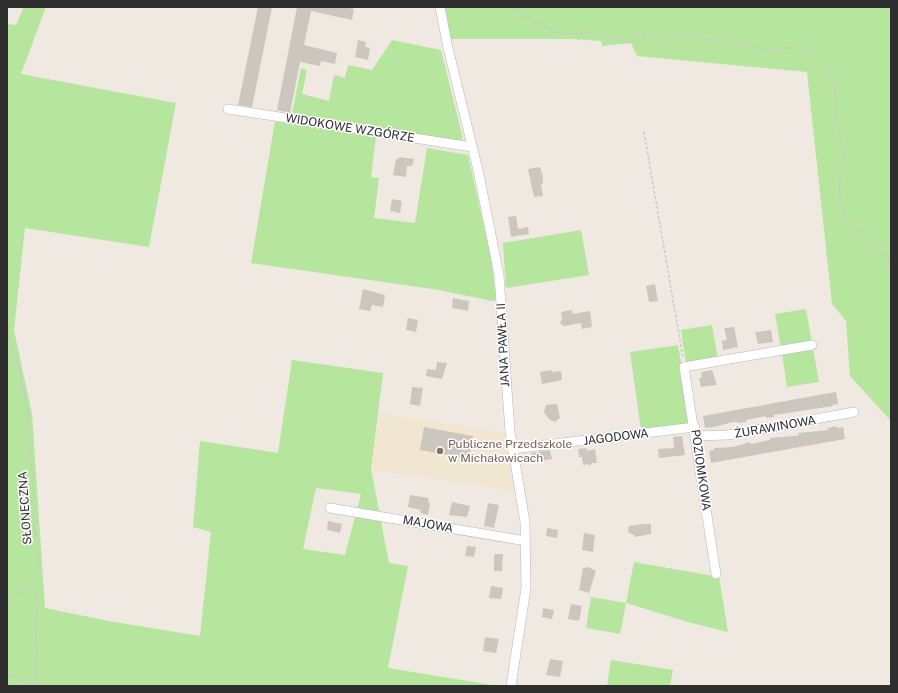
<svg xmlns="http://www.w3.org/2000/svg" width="898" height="693" viewBox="0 0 898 693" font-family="'Public Sans',sans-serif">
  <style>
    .education { fill: #f0e6d1 }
    .green { fill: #b6e59e; fill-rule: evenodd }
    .building { fill: #cbc7bf }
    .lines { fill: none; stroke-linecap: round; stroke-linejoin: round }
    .street-casing { stroke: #b4b7c1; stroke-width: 10 }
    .path { stroke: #c9c9c9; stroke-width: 1.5; stroke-dasharray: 3 2; stroke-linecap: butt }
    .street { stroke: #fff; stroke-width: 9 }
    .education-dot { fill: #8d6e63; stroke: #fff; stroke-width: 1.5 }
    .labels { text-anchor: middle; stroke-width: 3; stroke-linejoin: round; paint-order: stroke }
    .street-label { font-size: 12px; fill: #2e2e2e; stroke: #fff }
    .education-label { font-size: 12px; fill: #785e54; stroke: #fff; text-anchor: start }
  </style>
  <rect width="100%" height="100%" fill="#efe9e1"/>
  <path class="education" d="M378,413L503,432L515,492L371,469Z"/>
  <path class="green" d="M24,7H46L21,74L176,103L149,247L25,228L14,330L32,414L45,608L109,621L200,636L211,532L193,527L200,441L278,453L292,360L383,373L371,469L389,563L408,566L388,668L499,686H7V24L16,25ZM316,488L361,494L345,555L303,549Z
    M444,7H891V421L850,376L846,321L832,304L807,72L637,56L631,43L602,46L601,41L572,39H449Z
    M392,40L441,50L463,139L455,141L292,114L301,68L307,70L302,94L329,101L334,75L345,78L348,65L372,70Z
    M275,121L376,136L371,177L379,178L374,218L415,223L427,148L468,155L491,258L496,300L492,301L439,290L251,263Z
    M581,230L589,275L506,288L503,243Z
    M806,309L812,343L781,348L775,314Z
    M712,325L718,359L686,364L681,330Z
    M678,345L691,419L688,424L641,430L630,352Z
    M813,348L819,382L787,387L782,353Z
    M634,562L719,577L728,632L688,622L626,603L620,634L586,628L591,597L626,603Z
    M611,660L673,670L670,686H607Z"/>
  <path class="building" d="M258,7H272L252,107L238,105Z
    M297,7H343L354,9L352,20L311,11L304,45L337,53L335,64L321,61L320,66L300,62L290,113L277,110Z
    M358,40L366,42L365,47L370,48L368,60L355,57Z
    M399,157L414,159L412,166H407L406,177L393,175L396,159H399Z
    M540,167L543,176V183L541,184L543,196L534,197L528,169Z
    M392,199L402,201L400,213L390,211Z
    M516,216L518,229L528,227L529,234L511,237L508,217Z
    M655,284L658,301L649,302L646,286Z
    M363,289L385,295L383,307L372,305L370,311L359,309Z
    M453,298L469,301L468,311L452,308Z
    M572,310L573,314L590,311L592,327L582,329L581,323L564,326L560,323L562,319L561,312Z
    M408,318L418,320L416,332L406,330Z
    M734,327L738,347L723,350L722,341L727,340L724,328Z
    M771,330L773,342L758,344L755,332Z
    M437,362L447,363L442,379L426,376L427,369L436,370Z
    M551,370L552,372L561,371L562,380L542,384L540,372Z
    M712,370L717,385L701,387L699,378H702L701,372Z
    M412,387L423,388L420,406L410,404Z
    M836,392L838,404L832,405L833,406L774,415V417L766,418V416L746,420V422L738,423V422H733L710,428V427L705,428L703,416Z
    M557,404L560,418L555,422L549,419L544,412L546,405Z
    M836,426L837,428L843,427L845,439L711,463L709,451L714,450V448L733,447L750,442L751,444L765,441L770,440V438L793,436L799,435L798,433L828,430V428Z
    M424,427L473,436L469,459L420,450Z
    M682,436L685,455L659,458L658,449L674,448L673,437Z
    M587,448V451L595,449L597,463H592L590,466L588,464L583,465L582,457H579L578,449Z
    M550,450L552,459L532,462L531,453Z
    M410,495L429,498L428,502L430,503L428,515L420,513L421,510L408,507Z
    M452,502L470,506L467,517L449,515Z
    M488,503L499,505L494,528L484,526Z
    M328,521L342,524L340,533L327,530Z
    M643,524H651V534L634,537V535L628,532L629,526Z
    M547,528L558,530L557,538L546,536Z
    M584,533L595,535L593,552L582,550Z
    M467,546L476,547L474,557L465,556Z
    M494,554H503L502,571H494Z
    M588,567L596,571L589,593L579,590L583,568Z
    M491,586L503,588L501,599L489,598Z
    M571,604L582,606L579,621L568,619Z
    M543,608L554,610L552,619L542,617Z
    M485,637L499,639L496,653L483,651Z
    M550,659L563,661L560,677L546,675Z"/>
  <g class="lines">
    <g class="street-casing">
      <path id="street" d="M440,7L448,48L478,170L499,275L510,432L525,522L526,588L511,686
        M228,109L472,147
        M696,436L728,435L854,412
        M512,449L695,427
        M330,508L526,541
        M716,574L684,367L812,345"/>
    </g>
    <path class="path" d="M511,7L536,23L557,33L571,34L594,32L620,40L642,34L665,38L698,36L706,39L765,50L802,47L821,60L834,79L837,125L844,152L839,188L841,206L848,224L859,232L871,246L886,256L891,264
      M644,132L683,358
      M7,331L19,369L28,414L34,497V520L38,554L36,630L37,686
      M7,599L37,581
      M7,675L37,686"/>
    <use href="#street" class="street"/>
  </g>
  <circle class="education-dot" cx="440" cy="451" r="4"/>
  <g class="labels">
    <g class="street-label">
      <text transform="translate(350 128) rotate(9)" y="4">WIDOKOWE WZGÓRZE</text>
      <text transform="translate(503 345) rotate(-93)" y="4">JANA PAWŁA II</text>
      <text transform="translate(775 427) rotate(-10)" y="4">ŻURAWINOWA</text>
      <text transform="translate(616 437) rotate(-7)" y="4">JAGODOWA</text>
      <text transform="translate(701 470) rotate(82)" y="4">POZIOMKOWA</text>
      <text transform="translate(25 508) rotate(-94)" y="4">SŁONECZNA</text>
      <text transform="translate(428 524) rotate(10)" y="4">MAJOWA</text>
    </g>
    <g class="education-label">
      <text x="448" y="448">Publiczne Przedszkole<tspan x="448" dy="14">w Michałowicach</tspan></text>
    </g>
  </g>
  <rect width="898" height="693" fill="none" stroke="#2e2e2e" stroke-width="16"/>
</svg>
